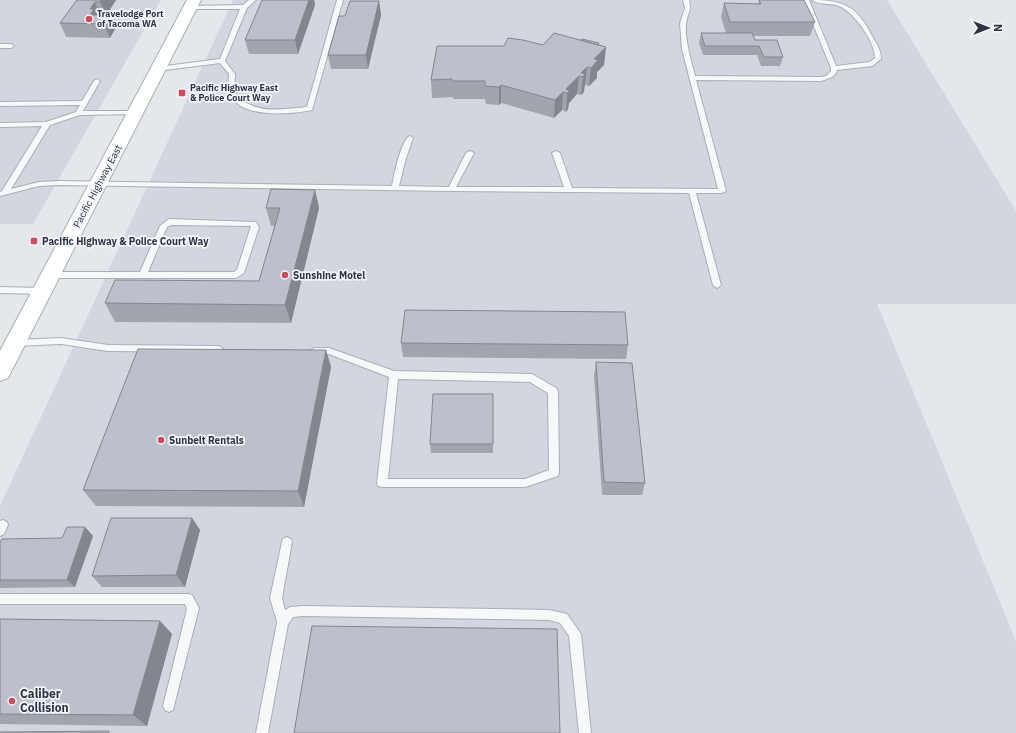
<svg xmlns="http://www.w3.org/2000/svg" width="1016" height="733" viewBox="0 0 1016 733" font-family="'IBM Plex Sans',sans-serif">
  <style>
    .built { fill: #d2d6de }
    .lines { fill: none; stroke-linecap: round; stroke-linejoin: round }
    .service-casing { stroke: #a9aeb7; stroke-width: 2 }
    .secondary-casing { stroke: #a9aeb7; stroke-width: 2 }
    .service { fill: #f7f8fa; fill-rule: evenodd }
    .secondary { fill: #fff; fill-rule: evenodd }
    .wall { fill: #a1a5ae }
    .shaded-wall { fill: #83868d }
    .building { fill: #bbc0ca; stroke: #83868d }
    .poi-dot { fill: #d1495b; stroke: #f4f6f9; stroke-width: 1.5 }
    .labels { text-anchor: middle; stroke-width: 3.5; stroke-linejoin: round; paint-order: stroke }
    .far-poi-label { font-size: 9px; font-weight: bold; fill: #2b3445; stroke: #f4f6f9; text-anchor: start }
    .street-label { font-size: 10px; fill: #2b3445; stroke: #f4f6f9 }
    .poi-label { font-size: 10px; font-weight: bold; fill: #2b3445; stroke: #f4f6f9; text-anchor: start }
    .near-poi-label { font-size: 12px; font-weight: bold; fill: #2b3445; stroke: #f4f6f9; text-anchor: start }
  </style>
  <rect width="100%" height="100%" fill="#e4e7ec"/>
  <path class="built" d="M0,0H161L33,224H0Z
    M233,0H887L1016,211V304H877L1016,641V733H0V506Z"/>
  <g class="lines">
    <g class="service-casing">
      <path id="service" d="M249,0H256L247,8L225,61L235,74L234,91C252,116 280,109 307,107L337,0H343L312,110C292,114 254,117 238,104C234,100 231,95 228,91L229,74L220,63L158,71L155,69L158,67L220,59L240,9H191L188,7L189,6L243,5Z
        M683,0H689C692,11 687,14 686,24C685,42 691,59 695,76L821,77L826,76L831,71V68L803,0H809L836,66L870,62L875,58C875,42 855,13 839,6C831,3 819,5 812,0C844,0 858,7 872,36C877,44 881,50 881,59L872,66L837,70C836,77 827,79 821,81L696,80L726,191L722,193H696L721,285L717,288L713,285L689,193L451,191L58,185L39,186L0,196V192L2,191L42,126L0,127V123L46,122L76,112L80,105L0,106V102L82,101L94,81L97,79L100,81L83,111H135L138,113L137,114L80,115L50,125L11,189L39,182L58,181L392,186C394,175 401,140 410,136L413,138L406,158L399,186L449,187L466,153L470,151L474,153L456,187H564L552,153L556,151L560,153L572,188L718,189L682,49L680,23L685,8Z
        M0,44H11L14,46L11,48H0Z
        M169,219L256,222L259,227L244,273L236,278H51L47,275L51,272H140L160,226ZM171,225L251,226L237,270L234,272H148L167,227Z
        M0,287L42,288L46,291L42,294L0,293Z
        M61,338L108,345L219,346L223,349L219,352L108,351L61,344L15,346L11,343L15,340Z
        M314,348H329L394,371L532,374L556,388L558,391L559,473L558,476L525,487H382L378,486L377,483L389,377L329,354L311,353L310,351ZM398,379L530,382L548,393L549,470L525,479H388Z
        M3,520L7,522L8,525L4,534L0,536V521Z
        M287,537L291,539L292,542L282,598L285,610L290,607L303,606L549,610L567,614L581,634L591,733H579L569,636L560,623L549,620L303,616L293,617L288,624L268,733H256L277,622L270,598L282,542L283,539Z
        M0,594H188L192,595L199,608L173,710L169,712L165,710L163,706L187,609L185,604H0Z"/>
    </g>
    <g class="secondary-casing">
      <path id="secondary" d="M187,0H201L11,372L8,378L0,381V351Z"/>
    </g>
    <use href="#service" class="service"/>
    <use href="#secondary" class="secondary"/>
  </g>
  <path class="wall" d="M77,0H116L106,15H110L115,29L110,38L66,37L60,23Z
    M262,0H314L315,5L298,54H249L245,40Z
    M759,0L815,22L810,36H753L755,40L783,57L780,66H761L757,55H703L699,43L701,33H726L721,17L724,3L758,4Z
    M379,1L381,15L368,69H331L328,55L345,16Z
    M581,40L599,43V45L606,47L604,65L597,72V78L589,86L585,85L584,86V92L581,95L577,94L569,103L568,109L566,112L562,110L554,118L501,103L499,105L486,104L485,99H453V97L432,98L431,80L504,46L543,45Z
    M315,190L319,208L291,323L115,322L105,303L259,281L275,226H271L266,208Z
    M401,343L628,345L626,359L403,357Z
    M326,350L331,367L304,507L96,506L83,490Z
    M596,362L645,483L642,495H602L594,376Z
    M493,394V453H431L430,444Z
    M192,518L200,530L185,587H102L92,576Z
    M85,527L93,536L75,587L0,588V542L62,538Z
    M0,619L160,621L172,634L147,726L0,724Z"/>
  <path class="shaded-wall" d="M101,0H116L106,16L100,2Z
    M309,0H314L315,5L298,54L295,40Z
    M379,1L381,15L368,69L366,55Z
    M95,2L100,16L90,15V9Z
    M110,15L115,29L110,38L104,24Z
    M606,47L604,65L597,72V78L589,86L591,68L594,59Z
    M587,67L584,92L581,95L583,77L581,73Z
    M579,76L577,94L569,103L568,109L566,112L567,93L566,89Z
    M501,85V103L499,105V87Z
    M563,92L562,110L554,118L555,100Z
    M315,190L319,208L291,323L285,305Z
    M326,350L331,367L304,507L298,491Z
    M192,518L200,530L185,587L176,575Z
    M85,527L93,536L75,587L67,580Z
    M160,621L172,634L147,726L133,715Z"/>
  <path class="building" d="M77,0H101L100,2H95L90,9H94L90,15H110L104,24L60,23Z
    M262,0H309L295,40H245Z
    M759,0H804L815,22H730L724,3L761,4Z
    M350,1H379L366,55H328L339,16H345Z
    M554,33L606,47L594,59L598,60L591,68L587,67L581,73L585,74L583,77L579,76L566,89L570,91L567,93L563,92L555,100L501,85L499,87L485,86V81H452V79L431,80L437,46H504L508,38L523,40L543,45Z
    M701,33H752L755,40H777L783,57H764L759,46H705Z
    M582,39L599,43L598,45L581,40Z
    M271,189L315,190L285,305L105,303L115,280L259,281L280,208H266Z
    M405,310L625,312L628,345L401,343Z
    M138,349L326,350L298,491L83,490Z
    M596,362L632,363L645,483L604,482Z
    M433,394H493V444H430Z
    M111,518H192L176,575L92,576Z
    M67,527H85L67,580H0V542L2,539L62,538Z
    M0,619L160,621L133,715L0,714Z
    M312,626L557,629L560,733H294Z
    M109,731V733H0V732Z"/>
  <g class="poi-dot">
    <circle cx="89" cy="19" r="4"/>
    <rect x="178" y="89" width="8" height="8" rx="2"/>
    <rect x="30" y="237" width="8" height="8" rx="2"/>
    <circle cx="285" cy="275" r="4"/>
    <circle cx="161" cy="440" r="4"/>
    <circle cx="12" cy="701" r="4"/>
  </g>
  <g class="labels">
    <g class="far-poi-label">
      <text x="97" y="17">Travelodge Port<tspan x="97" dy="10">of Tacoma WA</tspan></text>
      <text x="190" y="91">Pacific Highway East<tspan x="190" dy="10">&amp; Police Court Way</tspan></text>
    </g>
    <g class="street-label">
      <text transform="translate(97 186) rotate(-62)" y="4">Pacific Highway East</text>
    </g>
    <g class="poi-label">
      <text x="42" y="245">Pacific Highway &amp; Police Court Way</text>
      <text x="293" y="279">Sunshine Motel</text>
      <text x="169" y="444">Sunbelt Rentals</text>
    </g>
    <g class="near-poi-label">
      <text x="20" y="698">Caliber<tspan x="20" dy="14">Collision</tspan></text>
    </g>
  </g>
  <g transform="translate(988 28) rotate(90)" stroke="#f4f6f9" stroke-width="3" paint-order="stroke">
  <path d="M0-3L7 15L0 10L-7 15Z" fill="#2b3445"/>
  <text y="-6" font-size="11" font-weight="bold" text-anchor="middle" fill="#2b3445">N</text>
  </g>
</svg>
